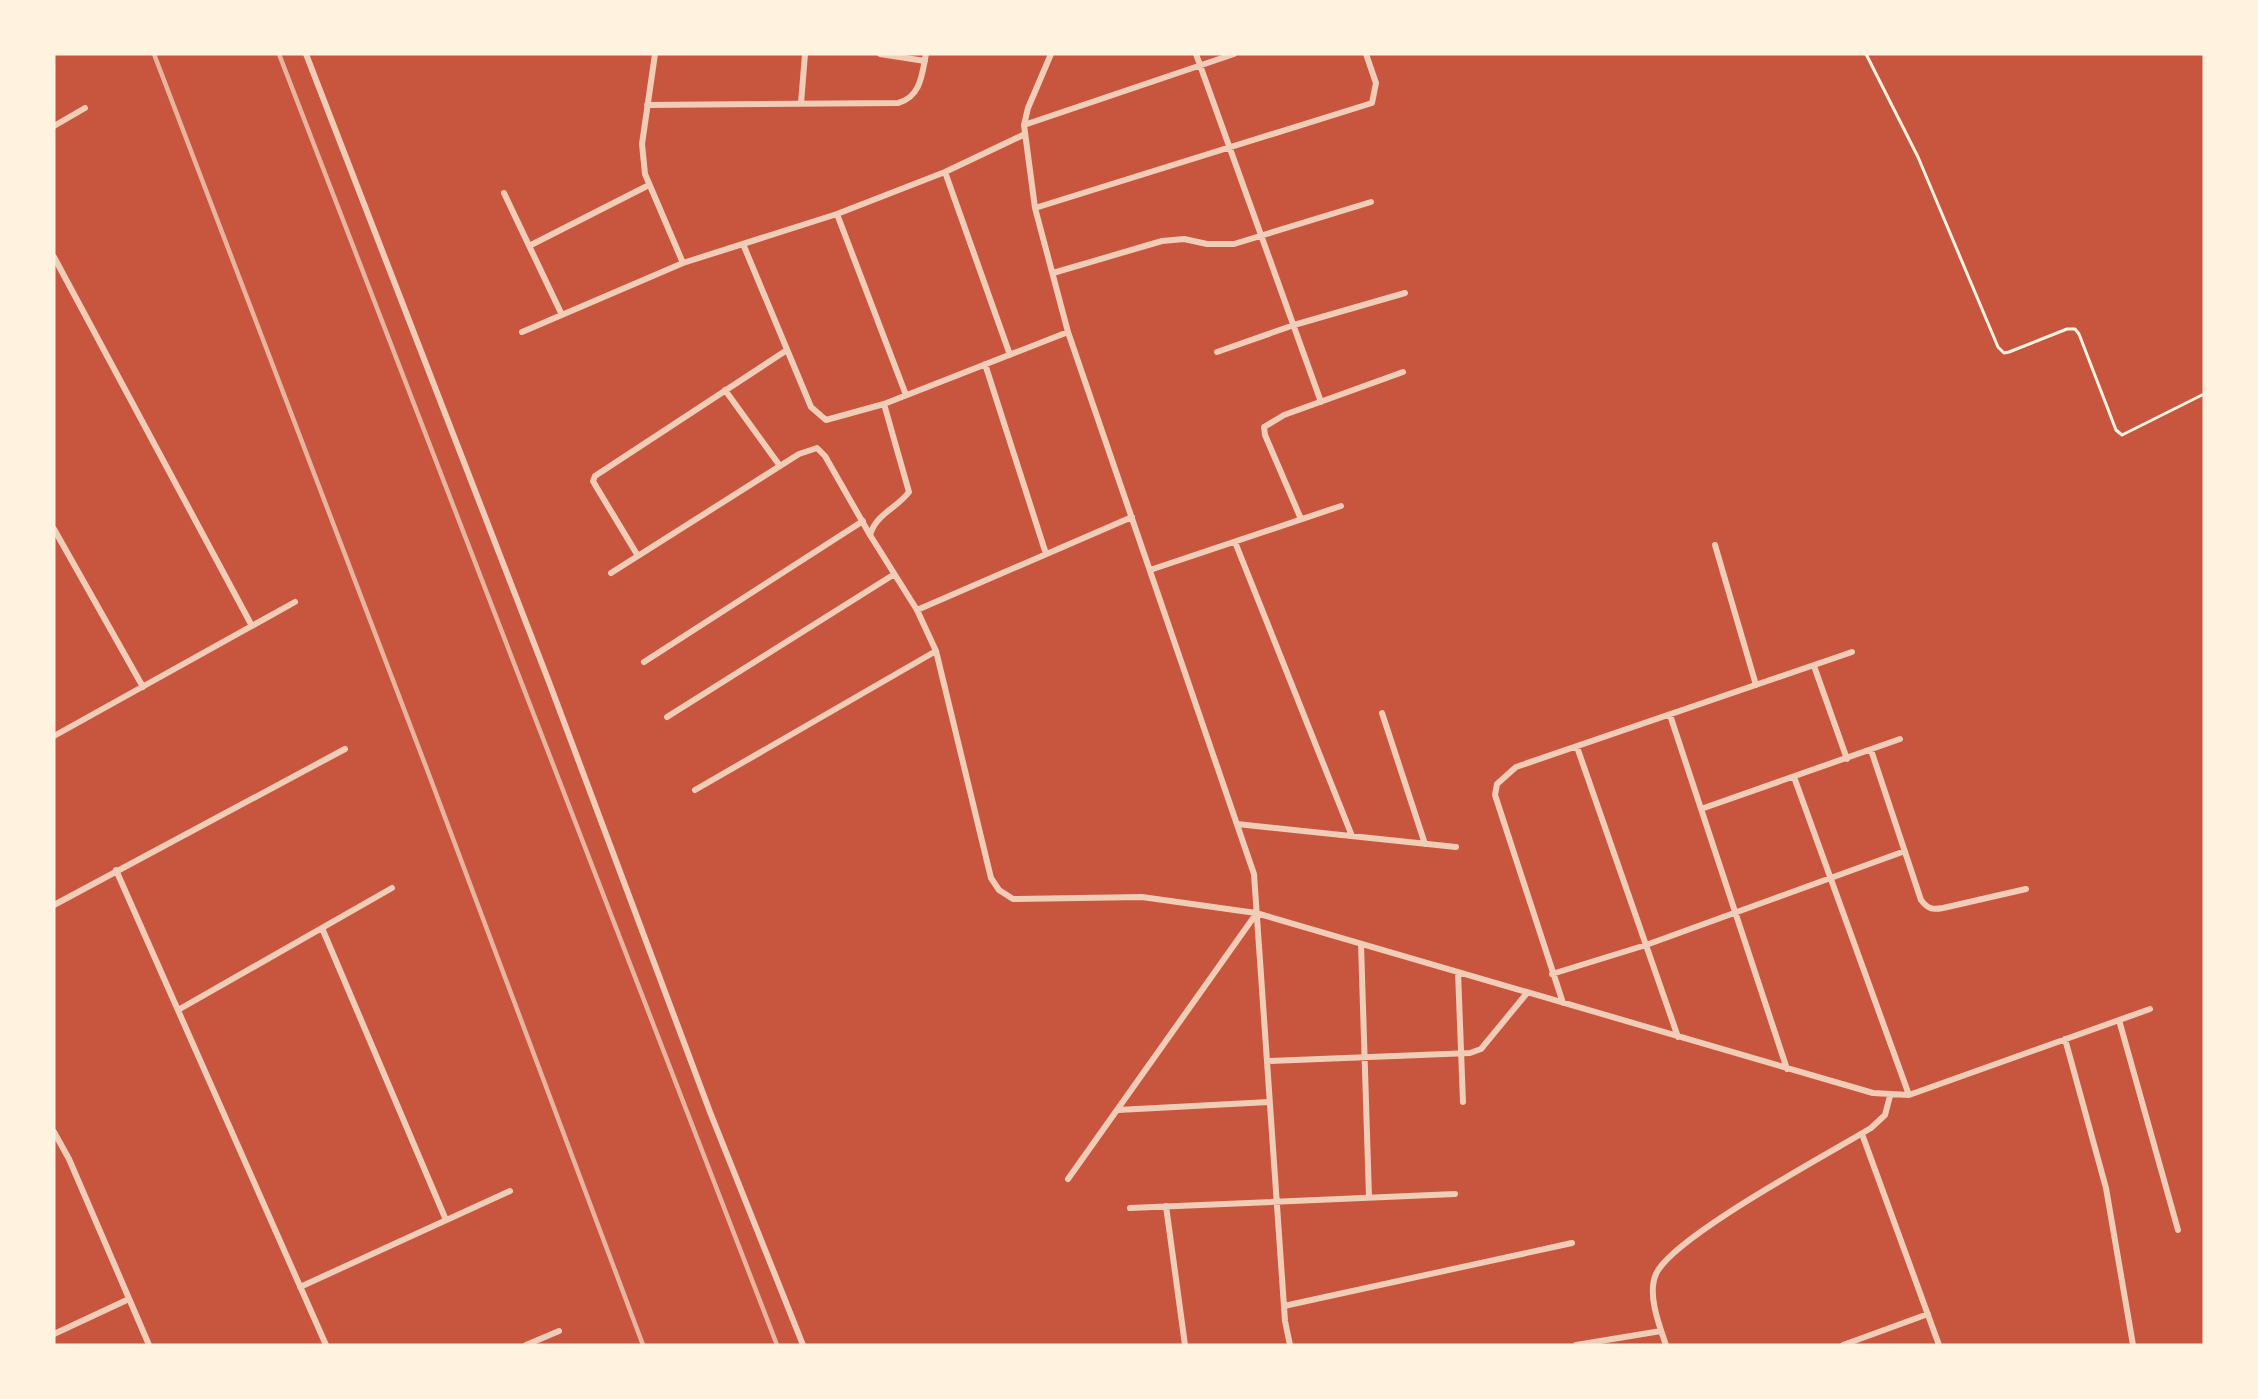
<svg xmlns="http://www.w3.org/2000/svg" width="2258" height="1399" viewBox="0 0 2258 1399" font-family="'DejaVu Sans',sans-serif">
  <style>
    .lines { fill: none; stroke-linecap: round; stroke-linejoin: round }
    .path { stroke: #fff3e0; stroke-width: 3 }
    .minor { stroke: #f1ccb7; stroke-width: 6 }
    .rail { stroke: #e9b49f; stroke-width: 4.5 }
  </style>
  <rect width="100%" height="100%" fill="#c8553d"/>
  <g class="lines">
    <path class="path" d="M1866,54L1918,157L1998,347L2004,353L2009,352L2067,329H2075L2079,334L2116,430L2122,435L2204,394"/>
    <path class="minor" d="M306,54L549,682L710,1112L803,1345
      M655,54L642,144L645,174L683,263
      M880,54L925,61
      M1051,54L1028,108L1024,125L1035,208L1068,332L1254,874L1285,1321L1290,1345
      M1196,54L1321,402
      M801,103L805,54
      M647,105L898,103C921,97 922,74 926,54
      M1024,125L1234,54
      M54,126L85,108
      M945,172L1010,355
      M504,193L562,315
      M1035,208L1372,103L1376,83L1366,54
      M837,214L906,395
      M743,244L811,407L826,420L884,404L1068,332
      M529,246L649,185
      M54,257L252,626
      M1053,273L1162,241L1184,239L1207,244H1234L1371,202
      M522,332L683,263L837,214L945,172L1023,135
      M1217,352L1294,325L1405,293
      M985,364L1046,554
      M725,390L780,466
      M884,404L909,492C896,509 876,514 870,535L917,610L936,651L991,878L999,890L1013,899L1142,897L1256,913L1873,1093L1909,1095L2150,1009
      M1301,519L1265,435L1264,427L1284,415L1403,372
      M54,529L143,687
      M1235,542L1352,836
      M1715,545L1756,685
      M638,556L597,488L593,481L595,476L787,350
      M1150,570L1341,506
      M611,573L799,454L817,448L825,456L870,535
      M917,610L1132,517
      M644,662L863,521
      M1814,666L1847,759
      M1382,713L1425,844
      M1670,715L1787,1069
      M667,717L893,575
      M54,736L295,602
      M1577,747L1678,1037
      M1871,750L1921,900C1928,909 1932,910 1943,908L2026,889
      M1794,777L1909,1095
      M695,790L936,651
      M1701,809L1900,739
      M1237,824L1456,847
      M116,870L326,1345
      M54,905L345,749
      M322,928L446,1220
      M1361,944L1369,1197
      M1458,972L1463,1102
      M1552,974L1646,945L1905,851
      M1563,1003L1495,795L1497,784L1516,767L1852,652
      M178,1010L392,888
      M2119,1020L2178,1230
      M2065,1039L2106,1188L2133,1345
      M1267,1061L1470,1053L1481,1049L1527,993
      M1118,1110L1269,1102
      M54,1132L69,1159L149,1345
      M1862,1134L1939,1345
      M1068,1179L1256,914
      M1166,1206L1185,1345
      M1130,1208L1455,1194
      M300,1287L510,1191
      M1284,1306L1572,1243
      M54,1334L129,1299
      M526,1345L559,1331
      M1576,1345L1661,1331
      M1666,1345C1659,1325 1647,1294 1656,1274C1672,1237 1830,1153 1871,1128L1885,1115L1890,1096
      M1843,1345L1928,1314"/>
    <path class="rail" d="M154,54L428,772L643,1345
      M279,54L777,1345"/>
  </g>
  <rect width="2258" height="1399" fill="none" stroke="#fff3e0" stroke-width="111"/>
</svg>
